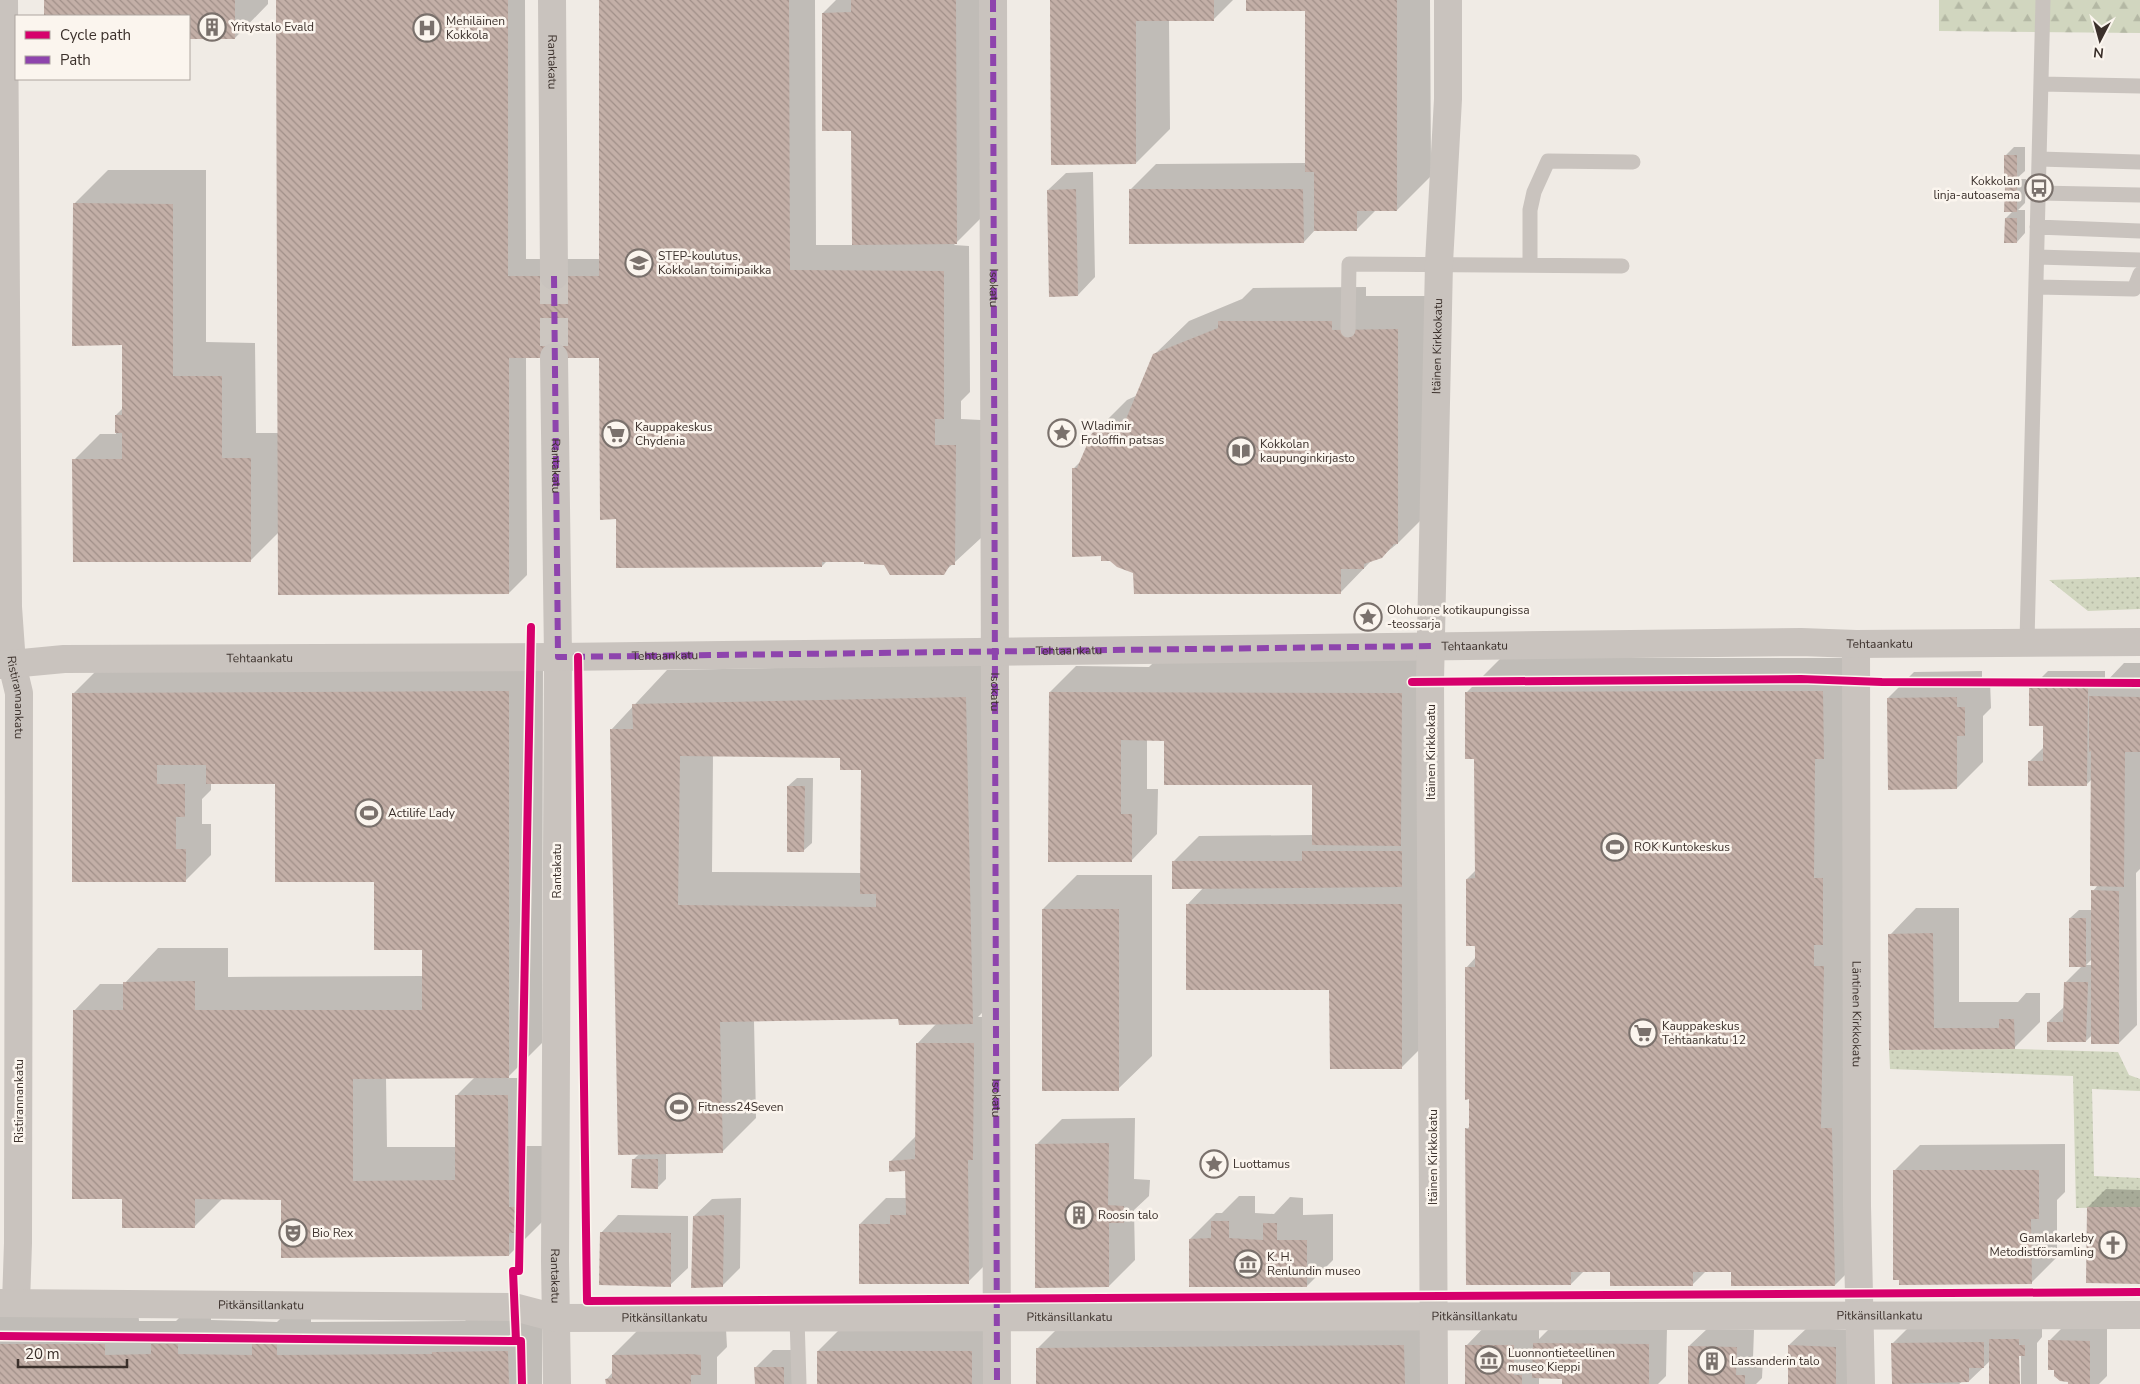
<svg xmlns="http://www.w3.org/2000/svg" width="2140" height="1384" viewBox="0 0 2140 1384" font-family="'Nunito Sans',sans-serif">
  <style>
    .grass { fill: url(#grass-dots) }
    .forest { fill: url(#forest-firs) }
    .shadow { fill: #0003; fill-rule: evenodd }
    .building { fill: url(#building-back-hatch); fill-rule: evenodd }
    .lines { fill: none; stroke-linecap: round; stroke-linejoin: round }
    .street-tunnel { stroke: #ccc6c0; stroke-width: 28; stroke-dasharray: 28 14; stroke-linecap: butt }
    .lane { stroke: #c9c3be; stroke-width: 15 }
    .street { stroke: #c9c3be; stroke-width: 28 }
    .quiet { stroke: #8e44ad; stroke-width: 6; stroke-dasharray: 12 6; stroke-linecap: butt }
    .cycleway-casing { stroke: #fbf5ee; stroke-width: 11 }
    .cycleway { stroke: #d6006c; stroke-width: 8 }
    .labels { text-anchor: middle; stroke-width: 5; stroke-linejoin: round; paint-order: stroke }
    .poi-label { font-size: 12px; fill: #3b302b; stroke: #fbf5ee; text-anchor: start }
    .street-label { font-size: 12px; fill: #3b302b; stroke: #fbf5ee }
  </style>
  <defs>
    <pattern id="grass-dots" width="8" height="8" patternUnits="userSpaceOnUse" patternTransform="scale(1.25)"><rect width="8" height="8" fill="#d1d6bf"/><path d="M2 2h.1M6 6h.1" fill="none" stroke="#b4b8a4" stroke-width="1.8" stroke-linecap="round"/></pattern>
    <pattern id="forest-firs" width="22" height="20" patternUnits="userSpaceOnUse" patternTransform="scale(1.25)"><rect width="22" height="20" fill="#d1d6bf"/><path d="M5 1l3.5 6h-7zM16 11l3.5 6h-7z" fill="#b4b8a4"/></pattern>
    <pattern id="building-back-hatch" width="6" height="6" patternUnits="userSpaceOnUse" patternTransform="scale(1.25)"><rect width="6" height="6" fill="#c3afa7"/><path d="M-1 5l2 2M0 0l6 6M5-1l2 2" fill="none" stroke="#a08f88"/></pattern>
  </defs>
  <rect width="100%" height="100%" fill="#f0ebe5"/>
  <path class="grass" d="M2140,577V609L2088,611L2049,580Z
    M2015,1049L2118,1052L2129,1075L2140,1079V1091L2092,1089L2094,1176L2140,1178V1207L2076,1208L2073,1076L1890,1069L1889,1050Z"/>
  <path class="forest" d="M1939,0H2140V33L1939,31Z"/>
  <path class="shadow" d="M46,0H268V4L235,38L189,37V16H46Z
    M277,0H525L526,259H600V0H815L816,245H853L852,130L823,13L836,0H989L990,209L954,245L969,246L970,392L961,401V419L981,420V538L943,573L865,561H827L822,566L617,518L601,354L526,357L527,575L509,593L279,532L250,561L74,460L100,434H116V415L123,408V344L74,204L108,170H206V342L255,343L256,433H278Z
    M1051,0H1233L1213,20H1169L1170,129L1136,163Z
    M1247,0H1430L1431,176L1397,210H1376L1356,230H1315L1304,242L1130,190L1156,164L1307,163L1306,10Z
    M2014,147H2025V171L2016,179H2026L2025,203L2018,210H2025V233L2017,242L2006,218L2013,211L2006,188L2015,179L2006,155Z
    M1093,172L1095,277L1078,295L1048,190L1066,173Z
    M1366,287V296H1431L1432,509L1398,543L1381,557L1372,560L1340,593L1135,572L1073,469L1082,460L1093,434L1127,400L1138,395L1154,355L1189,321L1242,299L1253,288Z
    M543,658L542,1043L507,1078H525L526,1146H542L543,1221L509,1255L282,1199L223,1198L194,1227L123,1196L74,1011L100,984H124L158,948H228V977L423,976V948L375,880L276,783H211V790L202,799V824H211V855L185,881L73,694L107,660ZM386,1077H475L456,1096V1147H387Z
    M1501,658H1857L1869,1251L1835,1285L1732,1271H1706L1692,1285L1611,1271H1584L1571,1284L1467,1129L1470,1126L1466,968L1476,957L1467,879L1476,870V758L1467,692Z
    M1157,659L1435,660L1436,1033L1402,1067L1330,989L1187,905L1204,887L1173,862L1199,836L1313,835V784L1165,739H1147V789H1158L1157,834L1131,861L1050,692L1076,666L1149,667Z
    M2124,663H2140V869L2136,873L2137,1025L2119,1043L2093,1034L2086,1041L2048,1022L2065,1006V983L2082,966L2070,918L2079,910H2093V891L2098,885L2092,779L2086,785L2030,761L2044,747L2045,725L2030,689L2048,671H2105V683ZM2093,958V965H2086Z
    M999,664L1006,989L978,1017H999L994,1256L968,1282L860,1224L886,1198H907V1170L891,1161L917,1135L918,1043L937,1023L900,1017L754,1020L756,1118L722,1152L666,1153V1179L657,1188L633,1160L639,1154L611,730L667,670ZM713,755L841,757L862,769V873L712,872Z
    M1982,671V681H1990L1991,708L1983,716V762L1957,788L1888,698L1914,672Z
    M797,778H813L812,843L803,851L788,786Z
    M1077,875H1152V1056L1118,1089L1043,909Z
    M1916,908H1959V1002H2018L2026,993H2040V1022L2014,1048L1891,1049L1890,935Z
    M1135,1118L1134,1179L1150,1180L1149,1196L1134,1210L1135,1260L1109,1286L1036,1145L1062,1119Z
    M2065,1144V1192L2057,1200V1257L2031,1283L1894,1171L1920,1145Z
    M2106,1189L2140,1190V1282L2088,1207Z
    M1239,1196H1255V1213L1274,1214L1290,1197L1303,1198V1215L1333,1214V1260L1307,1286L1190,1239L1216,1213H1222Z
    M741,1198L740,1268L722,1286L694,1216L712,1199Z
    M618,1215L688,1216V1268L670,1285L601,1233Z
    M138,1310L139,1321H176L186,1311H211V1320L277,1322L288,1311L311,1310V1322L465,1321L467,1319L542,1318V1384H0V1311Z
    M1438,1312V1384H1037V1349L1071,1315Z
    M852,1317H1005V1384H818V1351Z
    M1492,1319L1539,1320V1339L1552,1326L1667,1327L1666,1376L1658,1384H1563L1564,1377H1539V1384H1466V1346Z
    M2008,1322L2042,1328V1337L2037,1343V1384H2021V1350H2018V1384H1991V1360L1969,1381H1963L1959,1384H1893L1892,1344L1910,1326L2001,1325V1329Z
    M2067,1323H2107V1376L2099,1384H2069L2049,1341Z
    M1807,1328L1853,1330V1384H1789V1345Z
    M639,1329H726L727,1347L717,1357V1384H607V1379L613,1372V1355Z
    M1707,1329L1754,1330L1753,1358H1763L1762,1378L1756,1384H1689V1346Z
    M773,1350H801V1384H756V1367Z"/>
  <path class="building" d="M44,0H235V39H189V16H44Z
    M276,0H508V276H599V0H789L790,270L944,271V419H935V445H956L955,565H950L944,575H890L884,565L864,564V562H822V567L616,568V519L600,520L599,358H509V594L278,595Z
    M851,0H956L957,244L852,245L851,131H822V13L851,12Z
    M1050,0H1214V21H1136V164L1051,165Z
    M1246,0H1397V211H1357V231H1314V172H1305V11H1246Z
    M2004,155H2017V181L2004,180Z
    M2005,187H2017V212H2004Z
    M1076,189L1078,296L1049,297L1047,190Z
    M1129,189H1303L1304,243L1129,244Z
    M73,203L173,204V376H222V458H251V562H73L72,459H122V433H115V415H122V345L72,346Z
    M2005,218H2017V243H2004Z
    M1218,321H1332V330L1398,329V544H1394L1382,558L1364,564V569H1341V594H1134L1133,573L1117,567L1110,561H1101V556L1072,557V468H1077L1092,433L1126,419L1153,354L1218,328Z
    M2029,688H2088L2087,786H2028V761H2043V726H2029Z
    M509,691V1078L353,1079V1181L455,1180V1095H508L509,1207H519V1233H509V1256L281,1258V1200L195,1199V1228H122V1199H72L73,1010H123V982L195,981V1010H422V950H374V882H275V784H206V765H157V784H185V817H176V849H186V882H72V693Z
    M1823,691L1824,759H1815L1814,878H1823V945H1814V966H1824L1821,1128H1832L1835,1286H1731V1272H1693V1286H1610V1272H1571V1285H1466L1465,1128L1469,1129V1099L1465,1100V967H1475V946H1466V879L1475,878L1474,759H1465V692Z
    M1049,692L1402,693L1401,846L1312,845V785H1164V741L1121,740V814H1132V862H1048Z
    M2089,696L2140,697V752H2125L2124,887L2090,886L2091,751L2089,752Z
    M966,697L973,1024L899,1025L898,1019L720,1022L723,1153L618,1155L610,729H633L632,704ZM680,756L840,758V770H861L860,894H876V907L678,905Z
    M1957,697V707H1965V736H1957V789L1888,790L1887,698Z
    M787,786H805L804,852H787Z
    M1302,851H1402V887L1172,889V861H1302Z
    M2091,890L2119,891V1044H2091Z
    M1186,904H1402V1069H1330L1329,990H1186Z
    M1042,909H1119V1091H1042Z
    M2069,918H2086V967H2069Z
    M1933,933L1934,1028H1999V1019H2014L2015,1049L1889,1050L1888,934Z
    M2064,982H2088L2086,1042H2047V1022H2063Z
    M916,1043H974L973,1160H968L969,1284H859V1224H890V1215H906L905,1171L889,1172V1161L915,1159Z
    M1109,1143L1108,1205L1124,1206V1223H1109V1287L1035,1288V1144Z
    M632,1159H658V1189L631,1188Z
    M1893,1170H2039V1219H2031L2032,1284L1899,1285V1280H1893Z
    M2087,1207H2140V1284L2086,1283Z
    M724,1215L723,1287L691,1288L693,1216Z
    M1211,1221H1229V1238L1263,1240V1223H1277V1240H1307V1287H1189V1239L1211,1238Z
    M600,1232L671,1233V1287L599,1285Z
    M1989,1339H2019V1345H2025V1356H2019L2020,1384H1989Z
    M2048,1340L2090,1341V1384H2068V1382L2060,1381L2054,1376V1370H2048Z
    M1984,1342V1368H1969V1382L1892,1384L1891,1343Z
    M1533,1343L1649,1344V1384H1562V1379L1532,1378Z
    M0,1344H105V1355L151,1354V1344H178V1354L252,1355V1344H277V1355L432,1354V1352L508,1351L509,1384H0Z
    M1404,1345L1405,1384H1036V1348Z
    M1465,1345H1514V1375H1522V1384H1465Z
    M1788,1345L1836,1347V1384H1788Z
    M1688,1346L1737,1347L1736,1375H1745V1384H1688Z
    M817,1351H972V1384H817Z
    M691,1354L701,1355V1375H691V1384H606L605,1379L612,1378V1355Z
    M754,1367H784V1384H755Z"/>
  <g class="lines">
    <path class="street-tunnel" d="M554,276V357"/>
    <path class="lane" d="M2041,84L2140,86
      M2039,159L2140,162
      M2038,193L2140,195
      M2037,227L2140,231
      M2037,257L2140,260
      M1530,265V210L1534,192L1548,161L1633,162
      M2036,287L2134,289L2140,274
      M1348,330L1349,264L1622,266
      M2027,641L2043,0
      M797,1318L799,1384"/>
    <g class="street">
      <path id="s1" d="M4,0L8,607L12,664L19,693L18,1243L16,1303"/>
      <path id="s2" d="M552,0L554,276"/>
      <path id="s3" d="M993,0L997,1384"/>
      <path id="s4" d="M554,357L558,657L555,1261L557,1384"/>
      <path id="s5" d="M1856,644L1857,1206L1861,1384"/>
      <path id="s6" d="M0,665L64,659L558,657L1801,642L1856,644L2140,642"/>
      <path id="s7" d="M0,1303L514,1307L556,1318L2140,1315"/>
      <path id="s8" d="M1434,1384L1430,681L1439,263L1448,99V0"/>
    </g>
    <g class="quiet">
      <path d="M993,0L997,1384"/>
      <path id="s9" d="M554,276L558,657L1431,646"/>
    </g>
    <g class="cycleway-casing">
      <path id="cycleway" d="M578,657L587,1301L2140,1292
        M1412,682L1801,679L1882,682L2140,683
        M0,1336L521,1341L522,1384
        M516,1341L513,1271H519L531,627"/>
    </g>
    <use href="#cycleway" class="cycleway"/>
  </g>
  <defs>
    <g id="building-ring" transform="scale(1.4375)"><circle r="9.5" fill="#fbf5ee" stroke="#7a716c" stroke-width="1.5"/><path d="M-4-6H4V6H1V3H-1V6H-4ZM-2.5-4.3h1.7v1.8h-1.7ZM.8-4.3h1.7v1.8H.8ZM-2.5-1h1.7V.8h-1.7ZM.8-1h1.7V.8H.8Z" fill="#7a716c"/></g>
    <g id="hospital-ring" transform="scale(1.4375)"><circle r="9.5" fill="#fbf5ee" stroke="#7a716c" stroke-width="1.5"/><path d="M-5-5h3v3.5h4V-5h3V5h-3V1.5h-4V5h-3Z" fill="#7a716c"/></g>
    <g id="bus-ring" transform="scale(1.4375)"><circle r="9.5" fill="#fbf5ee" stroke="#7a716c" stroke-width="1.5"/><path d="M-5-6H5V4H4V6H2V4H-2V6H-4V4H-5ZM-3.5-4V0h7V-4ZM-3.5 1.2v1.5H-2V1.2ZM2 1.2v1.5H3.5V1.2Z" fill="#7a716c"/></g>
    <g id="school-ring" transform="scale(1.4375)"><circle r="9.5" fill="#fbf5ee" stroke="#7a716c" stroke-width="1.5"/><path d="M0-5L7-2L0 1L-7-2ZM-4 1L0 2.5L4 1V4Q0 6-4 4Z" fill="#7a716c"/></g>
    <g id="sight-ring" transform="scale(1.4375)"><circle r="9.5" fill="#fbf5ee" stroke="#7a716c" stroke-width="1.5"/><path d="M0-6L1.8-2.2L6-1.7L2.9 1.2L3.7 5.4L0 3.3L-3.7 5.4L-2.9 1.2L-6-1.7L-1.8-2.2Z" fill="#7a716c"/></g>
    <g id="supermarket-ring" transform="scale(1.4375)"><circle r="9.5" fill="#fbf5ee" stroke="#7a716c" stroke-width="1.5"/><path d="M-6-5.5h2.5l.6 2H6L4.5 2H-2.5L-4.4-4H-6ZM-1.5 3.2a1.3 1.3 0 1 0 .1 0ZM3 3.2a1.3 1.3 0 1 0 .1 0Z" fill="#7a716c"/></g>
    <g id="library-ring" transform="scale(1.4375)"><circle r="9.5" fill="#fbf5ee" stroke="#7a716c" stroke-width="1.5"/><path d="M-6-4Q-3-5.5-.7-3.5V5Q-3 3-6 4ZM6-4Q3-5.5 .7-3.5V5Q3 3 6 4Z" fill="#7a716c"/></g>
    <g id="stadium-ring" transform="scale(1.4375)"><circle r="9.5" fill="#fbf5ee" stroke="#7a716c" stroke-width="1.5"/><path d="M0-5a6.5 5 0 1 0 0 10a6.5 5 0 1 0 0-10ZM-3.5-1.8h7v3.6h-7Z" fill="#7a716c"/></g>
    <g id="theatre-ring" transform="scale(1.4375)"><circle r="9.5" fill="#fbf5ee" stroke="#7a716c" stroke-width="1.5"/><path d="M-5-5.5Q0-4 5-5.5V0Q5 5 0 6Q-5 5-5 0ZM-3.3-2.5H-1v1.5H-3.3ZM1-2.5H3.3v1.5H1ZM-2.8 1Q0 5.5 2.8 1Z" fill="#7a716c"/></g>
    <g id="church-ring" transform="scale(1.4375)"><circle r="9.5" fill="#fbf5ee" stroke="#7a716c" stroke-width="1.5"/><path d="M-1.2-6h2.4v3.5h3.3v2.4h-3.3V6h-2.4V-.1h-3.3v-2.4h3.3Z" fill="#7a716c"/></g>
    <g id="museum-ring" transform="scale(1.4375)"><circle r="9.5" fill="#fbf5ee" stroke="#7a716c" stroke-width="1.5"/><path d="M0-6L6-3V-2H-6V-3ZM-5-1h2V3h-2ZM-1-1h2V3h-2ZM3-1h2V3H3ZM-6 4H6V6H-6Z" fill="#7a716c"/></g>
  </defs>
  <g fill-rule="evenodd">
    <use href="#building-ring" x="212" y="27"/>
    <use href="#hospital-ring" x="427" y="28"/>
    <use href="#bus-ring" x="2039" y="188"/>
    <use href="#school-ring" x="639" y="263"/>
    <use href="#sight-ring" x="1062" y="433"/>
    <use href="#supermarket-ring" x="616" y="434"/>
    <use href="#library-ring" x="1241" y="451"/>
    <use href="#sight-ring" x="1368" y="617"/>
    <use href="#stadium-ring" x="369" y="813"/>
    <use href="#stadium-ring" x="1615" y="847"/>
    <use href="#supermarket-ring" x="1643" y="1033"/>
    <use href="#stadium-ring" x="679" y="1107"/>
    <use href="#sight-ring" x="1214" y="1164"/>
    <use href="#building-ring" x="1079" y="1215"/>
    <use href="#theatre-ring" x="293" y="1233"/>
    <use href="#church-ring" x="2113" y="1245"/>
    <use href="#museum-ring" x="1248" y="1264"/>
    <use href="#museum-ring" x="1489" y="1360"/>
    <use href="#building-ring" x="1712" y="1361"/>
  </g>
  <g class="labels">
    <g class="poi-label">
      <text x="446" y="25">Mehiläinen<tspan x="446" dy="14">Kokkola</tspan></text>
      <text x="231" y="31">Yritystalo Evald</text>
      <text x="2020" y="185" text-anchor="end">Kokkolan<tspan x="2020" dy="14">linja-autoasema</tspan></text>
      <text x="658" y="260">STEP-koulutus,<tspan x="658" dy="14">Kokkolan toimipaikka</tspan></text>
      <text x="1081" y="430">Wladimir<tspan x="1081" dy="14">Froloffin patsas</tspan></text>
      <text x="635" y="431">Kauppakeskus<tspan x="635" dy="14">Chydenia</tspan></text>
      <text x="1260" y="448">Kokkolan<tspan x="1260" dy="14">kaupunginkirjasto</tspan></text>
      <text x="1387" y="614">Olohuone kotikaupungissa<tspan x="1387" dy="14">-teossarja</tspan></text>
      <text x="388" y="817">Actilife Lady</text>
      <text x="1634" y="851">ROK Kuntokeskus</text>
      <text x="1662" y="1030">Kauppakeskus<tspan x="1662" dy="14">Tehtaankatu 12</tspan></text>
      <text x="698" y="1111">Fitness24Seven</text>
      <text x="1233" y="1168">Luottamus</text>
      <text x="1098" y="1219">Roosin talo</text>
      <text x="312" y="1237">Bio Rex</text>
      <text x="2094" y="1242" text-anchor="end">Gamlakarleby<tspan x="2094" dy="14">Metodistförsamling</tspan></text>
      <text x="1267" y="1261">K. H.<tspan x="1267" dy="14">Renlundin museo</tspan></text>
      <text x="1508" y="1357">Luonnontieteellinen<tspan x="1508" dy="14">museo Kieppi</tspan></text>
      <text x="1731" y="1365">Lassanderin talo</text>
    </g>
    <g class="street-label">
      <text dy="4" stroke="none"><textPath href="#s2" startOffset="62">Rantakatu</textPath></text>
      <text dy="4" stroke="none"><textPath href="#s3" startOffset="288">Isokatu</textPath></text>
      <text dy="4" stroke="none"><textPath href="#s8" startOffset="1038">Itäinen Kirkkokatu</textPath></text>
      <text dy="4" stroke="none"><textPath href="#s9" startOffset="190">Rantakatu</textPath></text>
      <text dy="4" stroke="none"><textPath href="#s6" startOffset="1880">Tehtaankatu</textPath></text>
      <text dy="4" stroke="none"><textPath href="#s6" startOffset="1475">Tehtaankatu</textPath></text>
      <text dy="4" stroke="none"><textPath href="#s9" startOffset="892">Tehtaankatu</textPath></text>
      <text dy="4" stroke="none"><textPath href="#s9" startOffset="488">Tehtaankatu</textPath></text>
      <text dy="4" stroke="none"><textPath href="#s6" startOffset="260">Tehtaankatu</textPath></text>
      <text dy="4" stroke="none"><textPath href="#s3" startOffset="692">Isokatu</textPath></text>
      <text dy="4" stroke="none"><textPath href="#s1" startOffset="698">Ristirannankatu</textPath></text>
      <text transform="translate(1431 752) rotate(-90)" y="4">Itäinen Kirkkokatu</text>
      <text transform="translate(557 871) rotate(-90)" y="4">Rantakatu</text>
      <text dy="4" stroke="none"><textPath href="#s5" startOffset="370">Läntinen Kirkkokatu</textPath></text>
      <text dy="4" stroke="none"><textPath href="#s3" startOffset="1098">Isokatu</textPath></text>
      <text transform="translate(19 1101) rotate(-90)" y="4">Ristirannankatu</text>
      <text transform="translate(1433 1157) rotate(-90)" y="4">Itäinen Kirkkokatu</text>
      <text dy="4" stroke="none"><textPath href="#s4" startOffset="919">Rantakatu</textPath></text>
      <text dy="4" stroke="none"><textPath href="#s7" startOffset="261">Pitkänsillankatu</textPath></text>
      <text dy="4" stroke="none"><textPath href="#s7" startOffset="1881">Pitkänsillankatu</textPath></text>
      <text dy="4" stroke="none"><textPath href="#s7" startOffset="1476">Pitkänsillankatu</textPath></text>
      <text dy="4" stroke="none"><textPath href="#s7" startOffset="1071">Pitkänsillankatu</textPath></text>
      <text dy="4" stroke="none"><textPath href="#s7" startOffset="666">Pitkänsillankatu</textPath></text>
    </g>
  </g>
  <rect x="15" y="15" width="175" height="65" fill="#fbf5ee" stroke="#aea6a0"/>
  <rect x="25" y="31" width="25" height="8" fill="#d6006c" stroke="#aea6a0"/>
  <text x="60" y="40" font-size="15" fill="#3b302b">Cycle path</text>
  <rect x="25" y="56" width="25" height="8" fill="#8e44ad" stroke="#aea6a0"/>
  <text x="60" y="65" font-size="15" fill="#3b302b">Path</text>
  <g transform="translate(2100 40) rotate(186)" stroke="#fbf5ee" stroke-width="4" paint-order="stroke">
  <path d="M0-4L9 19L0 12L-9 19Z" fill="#3b302b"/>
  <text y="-8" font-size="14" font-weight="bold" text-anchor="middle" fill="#3b302b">N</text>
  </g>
  <path d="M18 1359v8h109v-8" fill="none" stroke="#3b302b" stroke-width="2.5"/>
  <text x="25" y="1359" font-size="15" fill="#3b302b" stroke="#fbf5ee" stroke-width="4" paint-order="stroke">20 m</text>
</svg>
